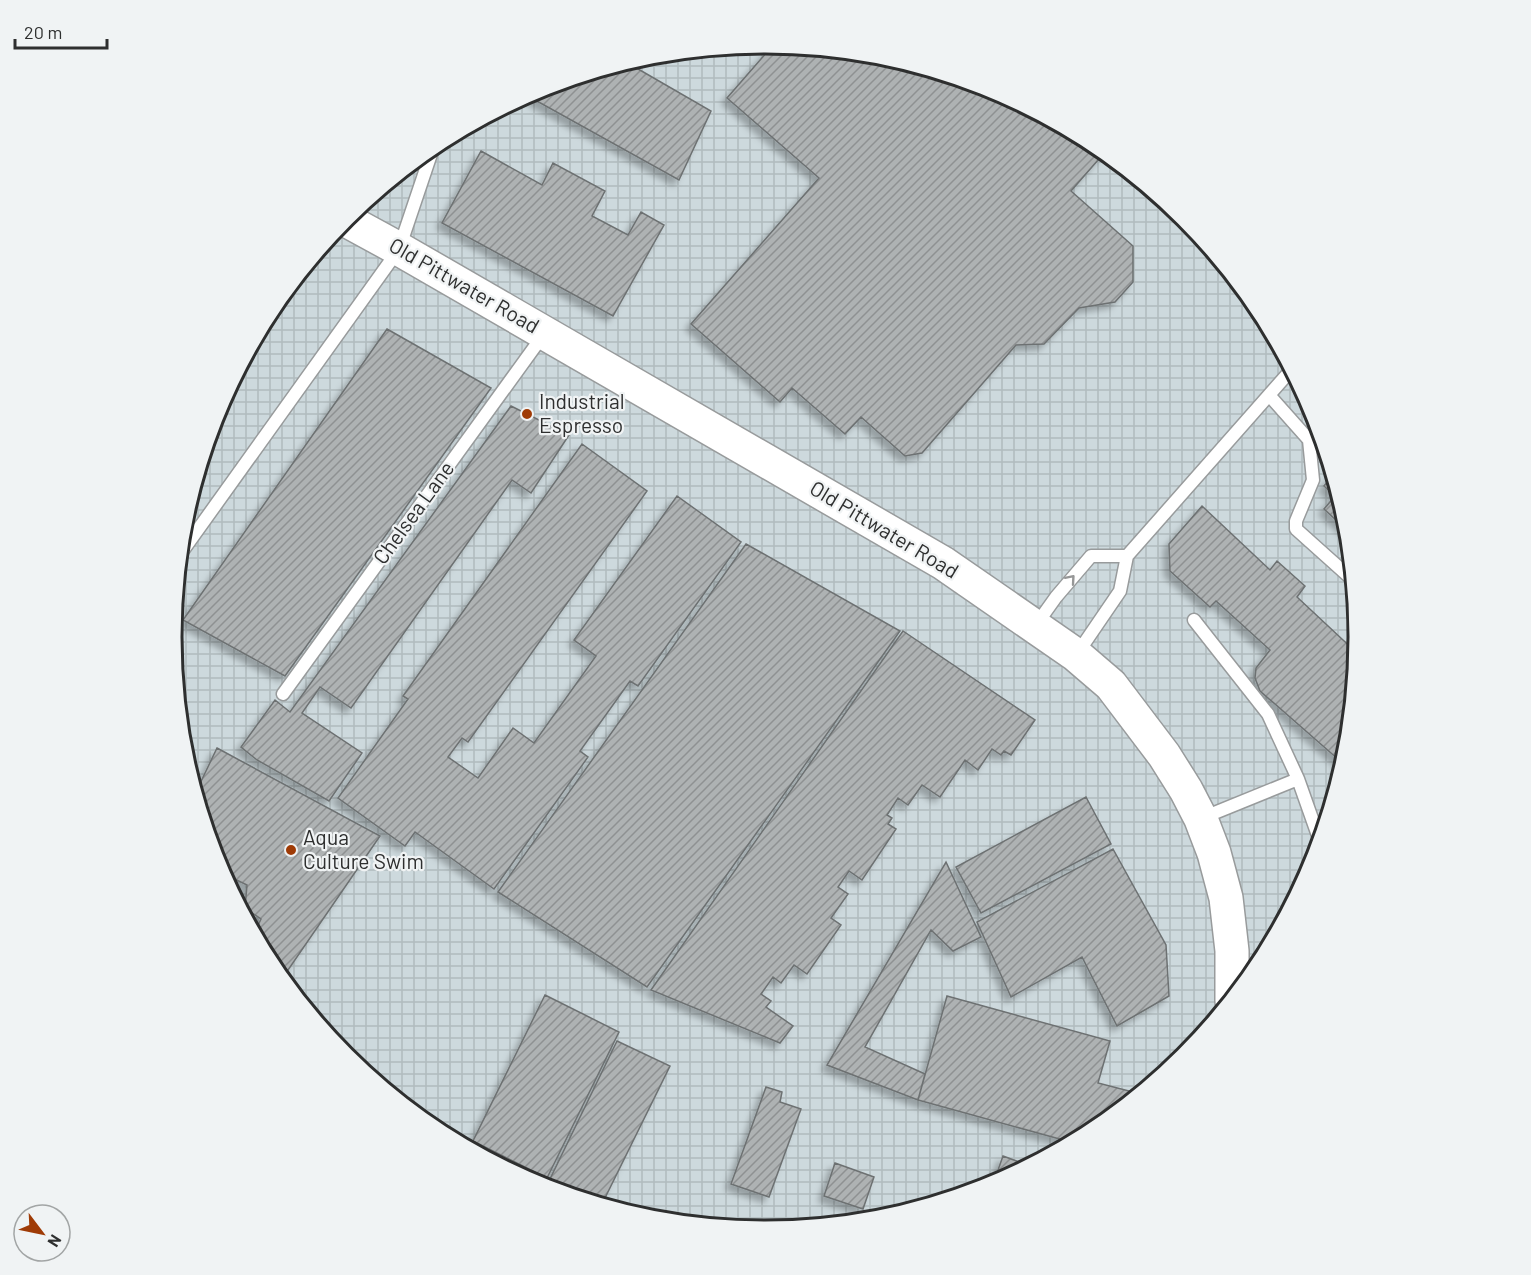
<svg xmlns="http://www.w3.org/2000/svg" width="1531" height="1275" viewBox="0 0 1531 1275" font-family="Barlow,sans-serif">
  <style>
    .industrial { fill: url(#industrial-grid) }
    .building { fill: url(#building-hatch); stroke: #6d7172; stroke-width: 1.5; filter: url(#shadow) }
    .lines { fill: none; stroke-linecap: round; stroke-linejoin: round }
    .lane-casing { stroke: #989b9c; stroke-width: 15 }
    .secondary-casing { stroke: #989b9c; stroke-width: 36 }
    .lane { stroke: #fff; stroke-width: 12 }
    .secondary { stroke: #fff; stroke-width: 33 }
    .oneway { stroke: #969797 }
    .poi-dot { fill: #9f3b06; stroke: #f0f3f4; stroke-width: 2 }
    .labels { text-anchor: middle; stroke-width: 4.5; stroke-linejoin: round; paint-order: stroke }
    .street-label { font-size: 21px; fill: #2e2f2f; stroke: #f0f3f4 }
    .poi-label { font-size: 21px; fill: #2e2f2f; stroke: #f0f3f4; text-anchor: start }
    .rim { fill: none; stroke: #2e2f2f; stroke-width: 3 }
  </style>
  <defs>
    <pattern id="industrial-grid" width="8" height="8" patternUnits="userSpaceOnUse" patternTransform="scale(1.5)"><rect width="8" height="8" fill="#cdd9dd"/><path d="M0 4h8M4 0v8" fill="none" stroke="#b0bbbe"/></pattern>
    <pattern id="building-hatch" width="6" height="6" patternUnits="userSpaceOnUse" patternTransform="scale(1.5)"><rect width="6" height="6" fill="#aeb2b3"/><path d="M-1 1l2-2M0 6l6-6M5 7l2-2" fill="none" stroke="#8e9192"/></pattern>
    <filter id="shadow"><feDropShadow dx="-5.5" dy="5.5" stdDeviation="3" flood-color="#0004"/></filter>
  </defs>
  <rect width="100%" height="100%" fill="#e2e6e7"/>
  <path class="industrial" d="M174 638a592 592 0 1 1 1184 0a592 592 0 1 1-1184 0Z"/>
  <path class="building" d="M774,44L882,55L993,89L1096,144L1105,152L1071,191L1133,246V282L1115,302L1079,308L1044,344L1016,345L922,453L905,456L861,417L845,434L792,388L780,402L691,324L819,178L727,98Z
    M626,62L711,111L679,180L526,95L539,89Z
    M481,151L542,185L553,163L605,191L592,216L628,235L641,212L664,225L613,316L442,223Z
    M289,286L293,289L248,351L272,307Z
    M387,329L491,388L285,676L183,620Z
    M511,406L569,435L531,493L512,480L351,708L320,687L302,713L362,753L329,801L257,760L241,747L275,700L290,712Z
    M582,444L647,491L468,742L462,738L448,757L478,778L513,728L534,743L596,656L574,640L677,496L741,542L638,686L630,681L580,751L588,757L494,889L415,832L405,846L338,798L408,699L403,696Z
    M1334,474L1348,522L1349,532L1324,509L1335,496L1324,486Z
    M1202,506L1270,570L1277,561L1305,586L1297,597L1358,654L1348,754L1340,779L1339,760L1260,691L1255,678L1256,668L1270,650L1216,601L1210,607L1170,571L1169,544Z
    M746,544L900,631L647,987L498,892Z
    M903,631L1035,720L1011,755L1004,751L1001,755L992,749L978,770L965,760L940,797L922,785L908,805L898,798L887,815L892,818L888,824L896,829L862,880L849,871L838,887L848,894L831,918L841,925L807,974L794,965L781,983L773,977L761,994L771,1001L766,1007L793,1026L780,1043L651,990Z
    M217,748L380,836L286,973L268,961L254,934L261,919L245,908L247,885L220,872L217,864L195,794Z
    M1086,797L1111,844L981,913L956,867Z
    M1113,849L1166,945L1169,996L1117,1026L1082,957L1011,997L977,922Z
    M946,862L981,937L953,951L931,930L865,1047L925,1074L918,1100L827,1065Z
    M545,995L619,1032L547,1178L473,1141Z
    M947,996L1110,1041L1098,1083L1133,1092L1130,1103L1095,1132L1074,1143L918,1100Z
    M617,1041L670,1066L602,1204L550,1179Z
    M766,1087L782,1092L780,1102L801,1109L769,1197L731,1184Z
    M1003,1156L1030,1166L992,1187Z
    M835,1163L874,1177L863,1209L824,1196Z"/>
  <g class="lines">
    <g class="lane-casing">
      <path id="lane" d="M1269,395L1309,440L1313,480L1296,521V529L1354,581
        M179,556L399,249L434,145
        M1194,620L1268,714L1298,779
        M1036,625L1056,597L1091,556H1127
        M1077,654L1120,591L1127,556L1292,369
        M283,694L544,334
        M1202,818L1298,779L1321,844"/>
    </g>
    <g class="secondary-casing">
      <path id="secondary" d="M344,219L399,249L943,563L1076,655L1111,685L1164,755L1186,790L1201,819L1214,853L1226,898L1232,951V1001"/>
    </g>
    <use href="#lane" class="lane"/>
    <use href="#secondary" class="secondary"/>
  </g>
  <defs><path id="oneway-chevron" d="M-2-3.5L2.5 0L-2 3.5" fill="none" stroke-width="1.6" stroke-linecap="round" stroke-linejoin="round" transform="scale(1.5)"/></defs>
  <use class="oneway" href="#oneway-chevron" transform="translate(1071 579) rotate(-49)"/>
  <g class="poi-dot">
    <circle cx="527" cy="414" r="6"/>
    <circle cx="291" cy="850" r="6"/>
  </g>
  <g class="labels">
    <g class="street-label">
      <text transform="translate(464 286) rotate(30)" y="7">Old Pittwater Road</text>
      <text transform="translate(414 513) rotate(-54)" y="7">Chelsea Lane</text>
      <text transform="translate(884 530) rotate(31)" y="7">Old Pittwater Road</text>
    </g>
    <g class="poi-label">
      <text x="539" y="409">Industrial<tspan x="539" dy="24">Espresso</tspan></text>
      <text x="303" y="845">Aqua<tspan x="303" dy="24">Culture Swim</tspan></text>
    </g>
  </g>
  <path d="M0 0H1531V1275H0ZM182 637a583 583 0 1 1 1166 0a583 583 0 1 1-1166 0Z" fill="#f0f3f4" fill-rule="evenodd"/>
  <path class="rim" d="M182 637a583 583 0 1 1 1166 0a583 583 0 1 1-1166 0Z"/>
  <g transform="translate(42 1233) rotate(122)"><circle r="28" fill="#f0f3f4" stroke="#a2a5a5" stroke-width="1.5"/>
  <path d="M0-4.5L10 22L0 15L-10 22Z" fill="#9f3b06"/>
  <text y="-9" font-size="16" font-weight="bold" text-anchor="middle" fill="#2e2f2f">N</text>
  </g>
  <path d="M15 39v9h92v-9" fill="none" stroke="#2e2f2f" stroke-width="3"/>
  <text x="24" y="39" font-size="18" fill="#2e2f2f" stroke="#f0f3f4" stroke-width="4.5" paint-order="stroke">20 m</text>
</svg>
